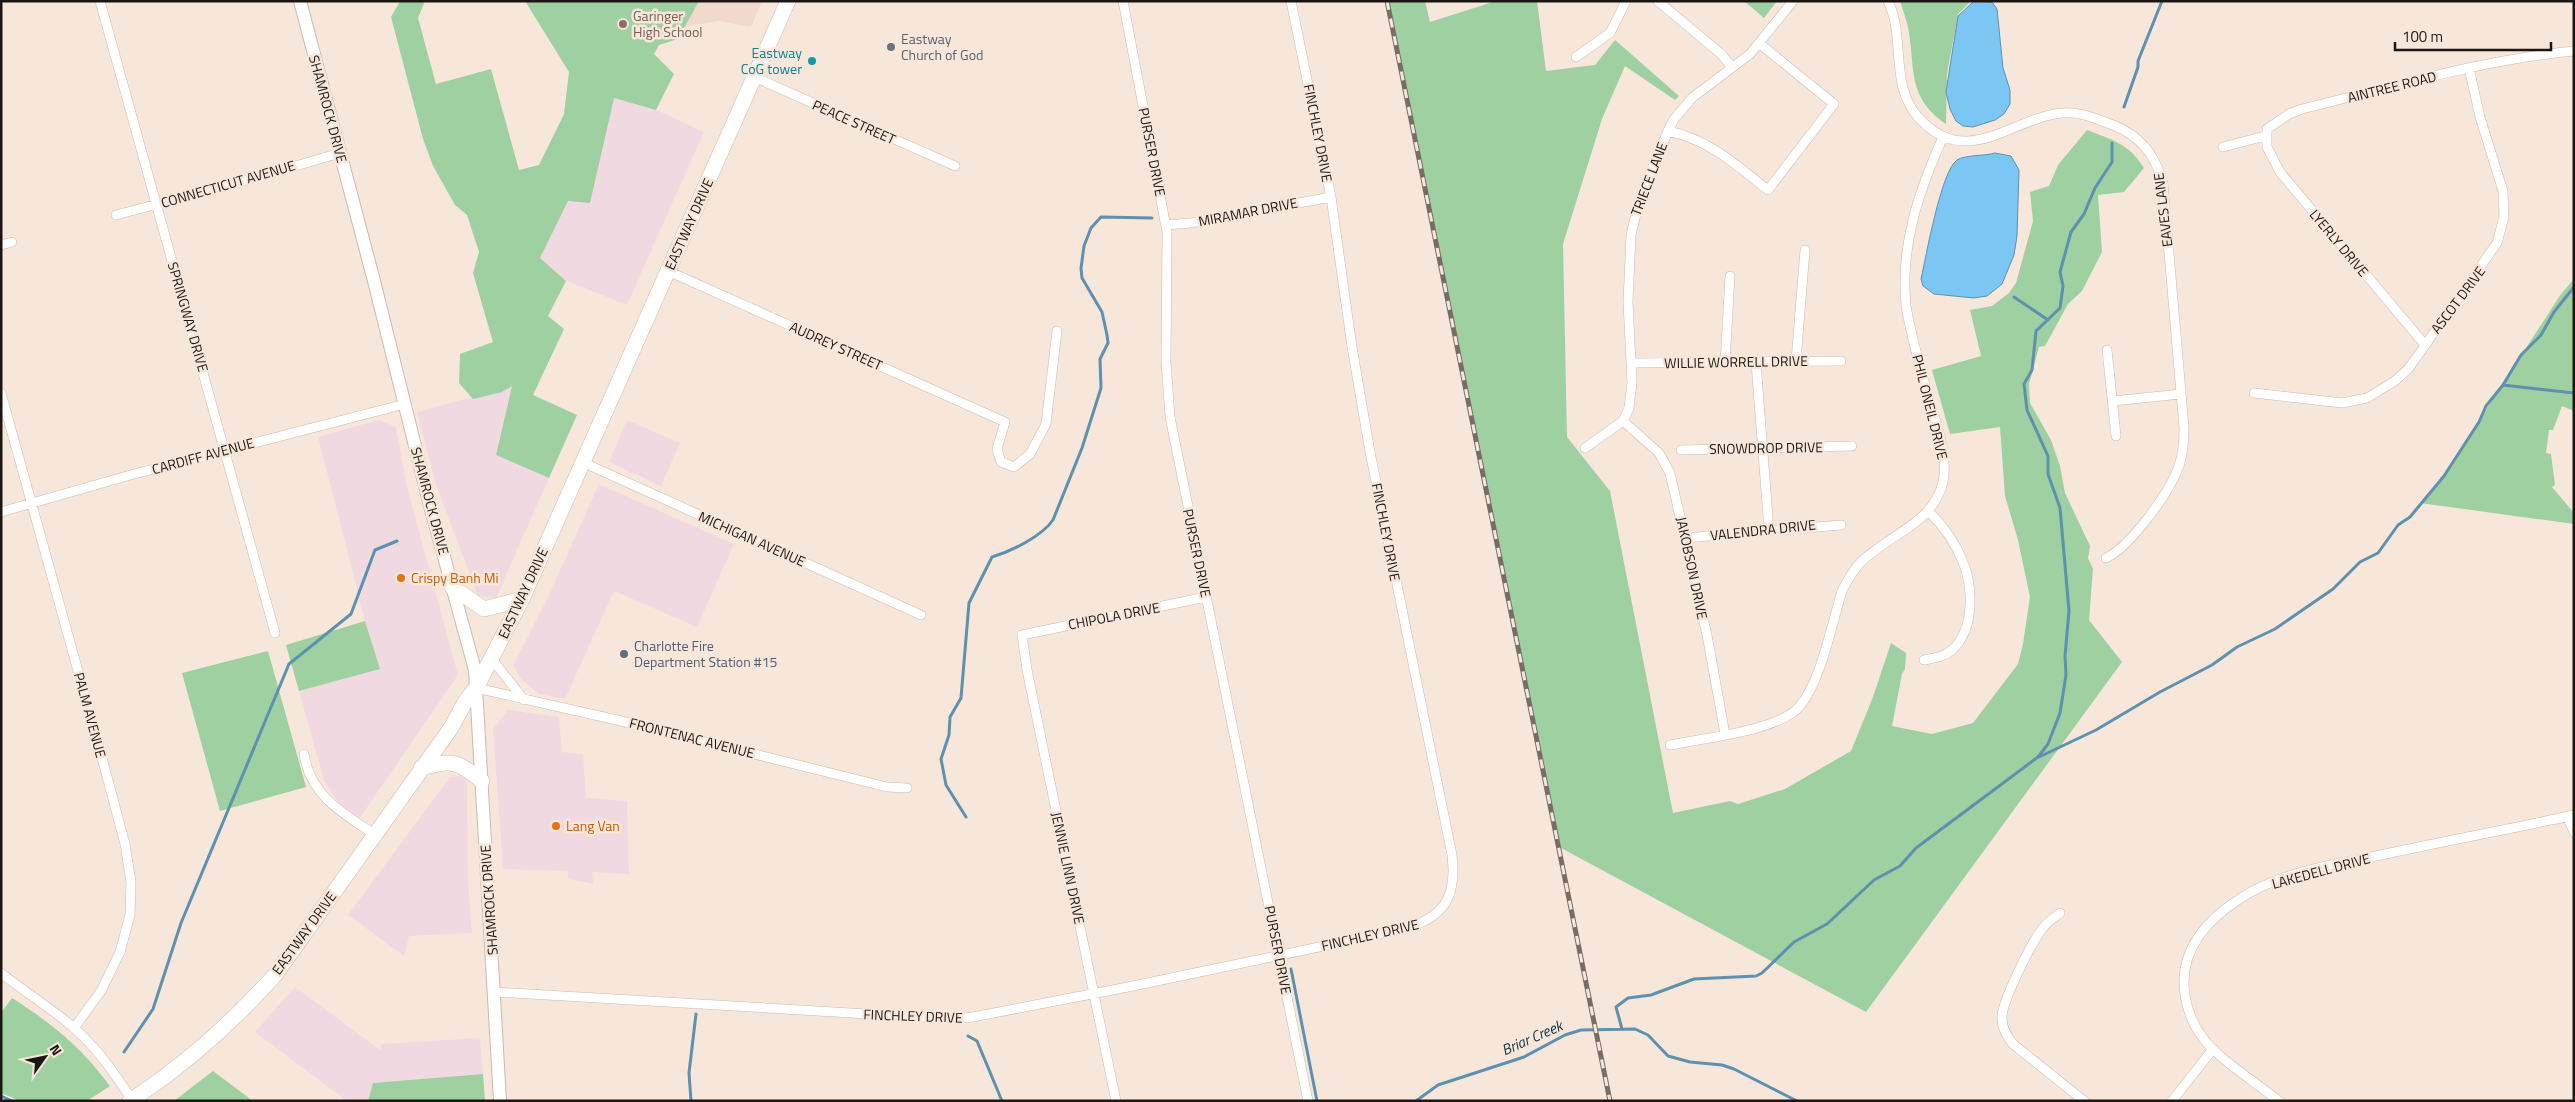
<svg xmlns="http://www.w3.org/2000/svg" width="2575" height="1102" font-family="'Titillium Web',sans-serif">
<rect width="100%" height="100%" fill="#f7e7db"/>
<path fill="#f1d9e2" d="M 586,77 L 704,132 L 627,305 L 537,269 Z
M 512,386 L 496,455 L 549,478 L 496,598 L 478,596 L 436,485 L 417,412 Z
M 378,420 L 396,427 L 407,487 L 458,675 L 359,819 L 339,804 L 324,780 L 299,691 L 380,669 L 371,644 L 318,437 Z
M 627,420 L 680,443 L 661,486 L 609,462 Z
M 599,484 L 734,544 L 697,627 L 614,591 L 565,699 L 539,694 L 521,679 L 513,666 L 548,597 Z
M 508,710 L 559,717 L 562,752 L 583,754 L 586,798 L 627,801 L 629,874 L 592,872 L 593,884 L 568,879 L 568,871 L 503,869 L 493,729 Z
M 459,776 L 465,779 L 467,785 L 468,883 L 472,933 L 409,936 L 404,956 L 348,915 L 450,777 Z
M 295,987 L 380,1050 L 382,1044 L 480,1038 L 483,1074 L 373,1083 L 368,1101 L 347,1101 L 255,1032 Z"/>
<path fill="#f1dac9" d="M 531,1 L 762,1 L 751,27 L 719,21 L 557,48 Z"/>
<path fill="#9ed0a1" d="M 400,1 L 425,1 L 418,18 L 436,84 L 491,69 L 519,170 L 539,165 L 564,114 L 569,72 L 525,1 L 699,1 L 678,39 L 659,45 L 654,54 L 674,74 L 656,110 L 614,98 L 590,203 L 568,201 L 540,258 L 566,281 L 548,316 L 564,329 L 533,395 L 577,415 L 549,478 L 496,455 L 512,386 L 502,392 L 473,399 L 459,383 L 460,354 L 493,342 L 473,273 L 479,252 L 467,215 L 455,205 L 433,166 L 423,139 L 391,17 Z
M 1388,1 L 1425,1 L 1430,22 L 1496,1 L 1537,1 L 1546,71 L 1595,65 L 1615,40 L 1679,96 L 1675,100 L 1625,66 L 1602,119 L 1563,244 L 1567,437 L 1610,491 L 1673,813 L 1730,801 L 1738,804 L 1785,789 L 1851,751 L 1873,697 L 1891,643 L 1906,653 L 1905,669 L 1902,674 L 1892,726 L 1932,734 L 1973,723 L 2018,664 L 2023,644 L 2030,597 L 2018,540 L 2005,496 L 2000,427 L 1950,434 L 1932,370 L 1981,356 L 1970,310 L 1992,306 L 2009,293 L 2016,283 L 2033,221 L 2030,192 L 2049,186 L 2058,165 L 2087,130 C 2113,140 2129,144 2144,168 L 2124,192 L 2098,195 L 2102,252 L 2082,291 L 2068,304 L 2045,346 L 2039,347 L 2029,384 L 2030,403 L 2051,440 L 2060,466 L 2065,493 L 2090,546 L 2088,558 L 2093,569 L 2089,620 L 2122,662 L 1866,1012 L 1561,848 Z
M 1744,1 L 1777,1 L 1764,18 Z
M 1900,1 L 1971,1 L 1958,14 L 1947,74 L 1946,124 C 1906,96 1916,69 1908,27 C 1906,19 1903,10 1900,1 Z
M 2574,279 L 2574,411 L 2562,406 L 2553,430 L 2549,430 L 2546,453 L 2551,454 L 2555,485 L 2552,487 L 2574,513 L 2574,524 L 2420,503 L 2453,465 L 2480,419 L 2561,294 Z
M 365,621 L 380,669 L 299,691 L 286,645 Z
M 268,651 L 306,787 L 220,811 L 182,673 Z
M 12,998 C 54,1025 80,1046 110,1086 L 87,1101 L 20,1101 L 1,1093 L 1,1013 Z
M 213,1071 L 253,1101 L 174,1101 Z
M 483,1074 L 485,1101 L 368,1101 L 373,1083 Z"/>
<path fill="#7bc6f2" stroke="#5e91af" d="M 1974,1 L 1992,2 L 1997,9 L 2003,68 L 2010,90 L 2010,104 L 2004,114 L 1995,120 L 1973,127 L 1963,126 L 1956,121 L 1950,109 L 1946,92 L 1958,16 Z
M 1995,153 L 2011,156 L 2019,170 L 2017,236 L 2014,255 L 2002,284 L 1987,296 L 1974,298 L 1934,294 L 1923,286 L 1921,279 C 1926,257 1941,171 1957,160 C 1964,155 1985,156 1995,153 Z"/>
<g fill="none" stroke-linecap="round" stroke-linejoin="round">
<path stroke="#5e91af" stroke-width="3" d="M 2124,107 L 2138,67 L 2138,61 L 2162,1
M 2014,297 L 2048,320
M 2503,385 L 2574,393
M 2039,757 L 2096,730 L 2160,692 L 2212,665 L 2237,647 L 2275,629 L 2333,589 L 2360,562 L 2378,553 L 2398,525 L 2410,517 L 2444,476 L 2479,422 L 2486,406 L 2503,385 L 2521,355 L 2541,335 L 2554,312 L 2574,287
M 966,817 L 946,785 L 941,759 L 949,735 L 950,717 L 961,698 L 969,603 L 992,557 C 1012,551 1042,536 1053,520 L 1082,448 L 1101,388 L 1100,359 L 1108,343 L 1107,335 L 1102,312 L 1082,278 L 1081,268 L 1084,246 L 1091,228 L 1101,217 L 1152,218
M 1291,969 L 1317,1101
M 1622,1029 L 1616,1007 L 1628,998 L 1651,995 L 1694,979 L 1756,976 L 1762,973 L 1794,942 L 1827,924 L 1874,880 L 1900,866 L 1916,848 L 2038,757 L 2048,744 L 2060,713 L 2066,675 L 2065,656 L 2069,611 L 2060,508 L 2048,474 L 2048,456 L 2027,410 L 2024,384 L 2032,370 L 2036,331 L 2060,308 L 2063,286 L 2060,272 L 2071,232 L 2084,214 L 2095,188 L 2112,162 L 2112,143
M 968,1036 L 977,1041 L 1002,1101
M 124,1052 L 153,1009 L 181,923 L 289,664 L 351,614 L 375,550 L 397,541
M 1,1096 L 12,1101
M 691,1101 L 689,1073 L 696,1014
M 1416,1101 L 1438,1085 L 1524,1057 L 1565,1035 L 1581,1030 L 1635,1029 L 1648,1035 L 1668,1056 L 1690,1062 L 1722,1065 L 1734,1069 L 1797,1101"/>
<g stroke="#cabbaf" stroke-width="10">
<path id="street" d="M 100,1 L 275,633
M 1123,1 L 1167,232 L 1166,362 L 1170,417 L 1308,1101
M 1658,1 L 1721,54 L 1732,67
M 1888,1 C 1906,38 1889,84 1918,117 C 1966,171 2011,118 2062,113 C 2080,111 2097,119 2113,125 C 2141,136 2155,155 2163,183 L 2184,428 C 2184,441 2183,454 2179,466 C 2170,492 2130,547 2106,558
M 1576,57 L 1610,33 L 1626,1
M 754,77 L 955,166
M 1668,131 C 1710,140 1735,164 1768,190 L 1834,104 L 1759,43
M 2223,147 L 2265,136
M 116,215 L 234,184 L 340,153
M 1166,225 L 1191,223 L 1331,197
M 1,245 L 12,242
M 668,271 L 1005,422 L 997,449 L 1001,462 L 1014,467 L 1030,454 L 1046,424 L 1057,331
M 2425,345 L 2280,172 L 2267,147 L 2267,129 L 2289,114 L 2302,109 C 2392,87 2481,60 2574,51
M 2107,350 L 2116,436
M 1796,361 L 1805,250
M 1631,363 L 1841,361
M 1725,363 L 1730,276
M 1756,363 L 1769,530
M 1,393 L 101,754 L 125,844 L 131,882 L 130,915 L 120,952 L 101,991 L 74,1028
M 2254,393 L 2342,403 L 2367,398 L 2395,381 L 2409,368 L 2497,243 L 2504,217 L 2503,191 L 2480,117 L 2469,68
M 2113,401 L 2181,394
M 1623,421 L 1659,453 L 1670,473 L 1707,635 L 1725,734
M 1585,448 L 1623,421 L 1629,408 L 1632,383 L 1628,302 L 1631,235 L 1640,197 L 1668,131 L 1674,119 L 1693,97 L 1750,54 L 1793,1
M 1681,450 L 1852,446
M 582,462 L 921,615
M 1,512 L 134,474 L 405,404
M 1685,538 L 1841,525
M 491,658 L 524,700
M 1924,660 C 1934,658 1944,657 1952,650 C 1975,629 1973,587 1963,562 C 1955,542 1943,525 1928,511
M 476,688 L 617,720 L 887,787 L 907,788
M 1670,745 C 1703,738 1779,731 1800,706 C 1821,681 1832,623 1842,591 C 1847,581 1853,570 1861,562 C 1888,535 1934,523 1943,482 C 1949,452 1934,418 1926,389 C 1919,361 1910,333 1906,305 C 1900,245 1919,191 1943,137
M 304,754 C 310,795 342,813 374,834
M 2567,816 L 2574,832
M 2060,913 C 2054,918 2047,922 2043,928 C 2032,941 2003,1000 2002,1016 C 2001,1027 2007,1036 2013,1044 L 2084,1101
M 1,973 C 25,992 51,1008 74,1028 C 98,1049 115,1074 132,1100
M 495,992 L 953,1019 L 973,1017 L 1128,987 L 1405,929 C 1445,916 1457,897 1452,855 L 1370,452 L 1352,347 L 1331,197 L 1291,1
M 1116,1101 L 1027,670 L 1022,635 L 1206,597
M 2172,1101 L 2213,1049
M 2279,1101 C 2258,1084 2217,1058 2203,1038 C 2191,1023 2184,1001 2184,982 C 2184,944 2211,917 2241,898 C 2281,872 2335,864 2381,855 C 2445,841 2510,829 2574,815"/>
</g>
<g stroke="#cabbaf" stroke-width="14">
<path id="secondary" d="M 300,1 L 374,281 L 429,502 L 475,670 L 500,1101"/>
</g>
<g stroke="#cabbaf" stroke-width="16">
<path id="primary" d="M 452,587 L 484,609 L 522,599
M 421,768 C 452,759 457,761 482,781
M 130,1101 C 185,1065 231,1024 275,975 L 451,728 L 465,702 L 476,688 L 522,599 L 788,1"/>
</g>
<use href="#street" stroke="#fff" stroke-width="9"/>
<use href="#secondary" stroke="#fff" stroke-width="12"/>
<use href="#primary" stroke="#fff" stroke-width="15"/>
<g stroke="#776d66" stroke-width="5">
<path id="rail" d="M 1387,1 L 1610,1101"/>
</g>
<use href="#rail" stroke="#f7e7db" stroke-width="3" stroke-dasharray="9" stroke-linecap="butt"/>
</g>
<circle fill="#8d6e63" stroke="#f7e7db" stroke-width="2" cx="623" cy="24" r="5"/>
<circle fill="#6b7280" stroke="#f7e7db" stroke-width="2" cx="891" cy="47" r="5"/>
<circle fill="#0f9aa8" stroke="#f7e7db" stroke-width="2" cx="812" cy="61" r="5"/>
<g fill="#e8710a" stroke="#f7e7db" stroke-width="2">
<circle cx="401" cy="578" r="5"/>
<circle cx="556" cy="826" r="5"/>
</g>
<circle fill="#5c6f8a" stroke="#f7e7db" stroke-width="2" cx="624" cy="654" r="5"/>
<g text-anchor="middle" stroke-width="5" stroke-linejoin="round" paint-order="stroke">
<g font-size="14" fill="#785e54" stroke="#f7e7db" text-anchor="start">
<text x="633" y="21">Garinger<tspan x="633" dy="16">High School</tspan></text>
</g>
<g font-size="14" fill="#5b616d" stroke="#f7e7db" text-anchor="start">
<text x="901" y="44">Eastway<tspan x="901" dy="16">Church of God</tspan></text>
</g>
<g font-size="14" fill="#0d838f" stroke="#f7e7db" text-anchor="end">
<text x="802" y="58">Eastway<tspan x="802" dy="16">CoG tower</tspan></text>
</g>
<g font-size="14" fill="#1c1612" stroke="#f7e7db">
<text transform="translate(2392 87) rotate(-14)" y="5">AINTREE ROAD</text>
<text transform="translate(328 109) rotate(75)" y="5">SHAMROCK DRIVE</text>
<text transform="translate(854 122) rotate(24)" y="5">PEACE STREET</text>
<text transform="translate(1318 133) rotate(79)" y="5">FINCHLEY DRIVE</text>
<text transform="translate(1152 152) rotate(79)" y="5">PURSER DRIVE</text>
<text transform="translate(1649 179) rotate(-69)" y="5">TRIECE LANE</text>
<text transform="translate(228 184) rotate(-16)" y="5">CONNECTICUT AVENUE</text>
<text transform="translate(2163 210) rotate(-97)" y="5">EAVES LANE</text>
<text transform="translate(1248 212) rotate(-11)" y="5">MIRAMAR DRIVE</text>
<text transform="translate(689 224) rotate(-66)" y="5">EASTWAY DRIVE</text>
<text transform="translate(2339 243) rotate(50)" y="5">LYERLY DRIVE</text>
<text transform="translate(2458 300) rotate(-53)" y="5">ASCOT DRIVE</text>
<text transform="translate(188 317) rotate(74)" y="5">SPRINGWAY DRIVE</text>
<text transform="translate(836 346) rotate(24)" y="5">AUDREY STREET</text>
<text transform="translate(1736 362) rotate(-1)" y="5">WILLIE WORRELL DRIVE</text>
<text transform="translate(1930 407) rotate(76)" y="5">PHIL ONEIL DRIVE</text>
<text transform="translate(1766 448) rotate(-1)" y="5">SNOWDROP DRIVE</text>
<text transform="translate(203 456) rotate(-15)" y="5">CARDIFF AVENUE</text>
<text transform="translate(430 501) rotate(75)" y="5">SHAMROCK DRIVE</text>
<text transform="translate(1763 530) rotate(-6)" y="5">VALENDRA DRIVE</text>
<text transform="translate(1386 532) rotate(79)" y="5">FINCHLEY DRIVE</text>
<text transform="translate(752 539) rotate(24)" y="5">MICHIGAN AVENUE</text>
<text transform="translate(1197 553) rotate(78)" y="5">PURSER DRIVE</text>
<text transform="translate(1692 568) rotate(78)" y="5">JAKOBSON DRIVE</text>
<text transform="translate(523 593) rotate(-65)" y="5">EASTWAY DRIVE</text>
<text transform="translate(1114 616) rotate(-11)" y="5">CHIPOLA DRIVE</text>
<text transform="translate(90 715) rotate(75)" y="5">PALM AVENUE</text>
<text transform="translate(692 738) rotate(14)" y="5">FRONTENAC AVENUE</text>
<text transform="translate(1068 868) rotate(78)" y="5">JENNIE LINN DRIVE</text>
<text transform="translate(2321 871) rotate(-15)" y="5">LAKEDELL DRIVE</text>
<text transform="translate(489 900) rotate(-94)" y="5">SHAMROCK DRIVE</text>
<text transform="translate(304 933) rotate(-54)" y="5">EASTWAY DRIVE</text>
<text transform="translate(1370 935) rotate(-13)" y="5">FINCHLEY DRIVE</text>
<text transform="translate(1278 950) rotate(79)" y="5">PURSER DRIVE</text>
<text transform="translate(913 1016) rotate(2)" y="5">FINCHLEY DRIVE</text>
</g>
<g font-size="14" fill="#c56008" stroke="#f7e7db" text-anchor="start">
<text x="411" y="583">Crispy Banh Mi</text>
<text x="566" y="831">Lang Van</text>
</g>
<g font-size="14" fill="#4e5e75" stroke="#f7e7db" text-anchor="start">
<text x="634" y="651">Charlotte Fire<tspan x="634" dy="16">Department Station #15</tspan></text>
</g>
<g font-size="15" font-style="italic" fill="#0f3144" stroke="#f7e7db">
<text transform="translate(1532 1038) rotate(-24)" y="5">Briar Creek</text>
</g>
</g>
<rect width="2575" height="1102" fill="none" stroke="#1c1612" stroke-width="5"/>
<g transform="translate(45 1057) rotate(57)" stroke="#f7e7db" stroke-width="4" paint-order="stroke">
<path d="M0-4L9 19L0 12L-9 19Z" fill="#1c1612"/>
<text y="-8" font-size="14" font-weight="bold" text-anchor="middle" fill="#1c1612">N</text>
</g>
<path d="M2395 42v8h156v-8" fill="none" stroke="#1c1612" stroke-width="2.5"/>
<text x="2402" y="42" font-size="15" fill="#1c1612" stroke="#f7e7db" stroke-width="4" paint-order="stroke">100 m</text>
</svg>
